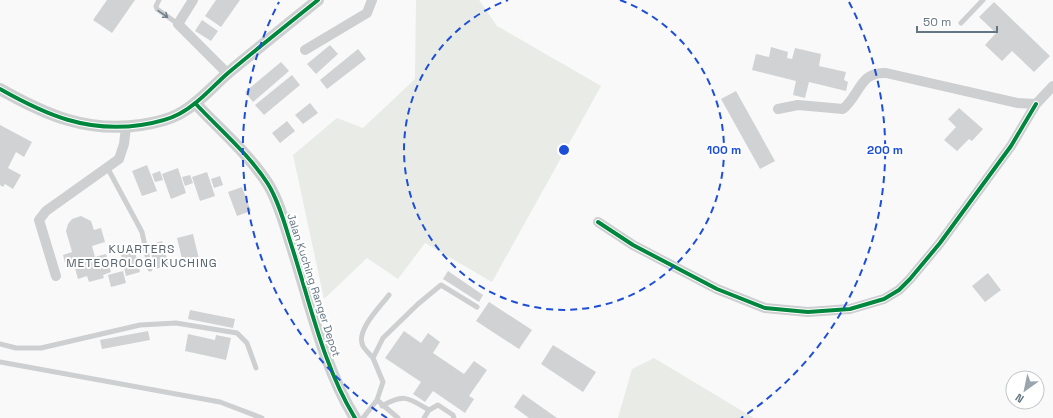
<svg xmlns="http://www.w3.org/2000/svg" width="1053" height="418" font-family="'Space Grotesk',sans-serif">
<rect width="100%" height="100%" fill="#f9f9f9"/>
<path fill="#e8ebe6" d="M 416,0 L 479,0 L 497,26 L 601,86 L 492,282 L 425,243 L 398,279 L 367,258 L 324,299 L 293,155 L 337,118 L 363,128 L 415,79 Z
M 654,358 L 754,418 L 618,418 L 632,369 Z"/>
<path fill="#d0d2d3" d="M 107,0 L 135,0 L 112,33 L 93,20 Z
M 216,0 L 240,0 L 221,27 L 205,16 Z
M 994,2 L 1050,56 L 1034,72 L 1012,51 L 1002,61 L 985,45 L 996,33 L 979,17 Z
M 202,20 L 218,31 L 211,41 L 195,31 Z
M 330,45 L 338,54 L 316,74 L 307,64 Z
M 771,47 L 788,52 L 787,58 L 792,59 L 795,48 L 821,54 L 819,66 L 846,72 L 844,80 L 848,82 L 846,91 L 809,82 L 805,98 L 793,95 L 796,81 L 752,70 L 756,54 L 769,57 Z
M 358,49 L 366,59 L 327,89 L 320,80 Z
M 281,62 L 289,71 L 253,102 L 245,92 Z
M 292,75 L 300,85 L 264,115 L 255,105 Z
M 736,91 L 775,161 L 760,169 L 721,99 Z
M 310,103 L 318,113 L 303,124 L 295,115 Z
M 959,108 L 983,129 L 972,141 L 969,139 L 957,151 L 944,140 L 956,127 L 948,119 Z
M 287,121 L 295,131 L 280,143 L 272,133 Z
M 0,125 L 32,142 L 24,157 L 16,152 L 8,168 L 21,175 L 13,189 L 5,184 L 3,187 L 0,185 Z
M 147,165 L 157,191 L 142,196 L 132,171 Z
M 178,168 L 186,193 L 171,199 L 162,174 Z
M 160,171 L 163,180 L 155,182 L 152,174 Z
M 207,172 L 215,196 L 200,201 L 192,177 Z
M 190,175 L 193,183 L 185,186 L 182,177 Z
M 220,176 L 223,185 L 214,188 L 211,179 Z
M 242,187 L 251,211 L 237,216 L 228,192 Z
M 81,216 L 91,221 L 94,230 L 101,228 L 105,242 L 92,246 L 95,257 L 106,254 L 111,272 L 103,275 L 104,278 L 89,282 L 87,276 L 78,279 L 73,261 L 65,263 L 63,255 L 72,252 L 66,231 L 68,224 L 72,219 Z
M 193,234 L 199,259 L 183,263 L 177,238 Z
M 162,241 L 169,265 L 155,269 L 149,245 Z
M 134,248 L 140,272 L 126,276 L 120,251 Z
M 123,271 L 126,283 L 111,287 L 108,275 Z
M 448,271 L 483,295 L 479,302 L 443,279 Z
M 988,273 L 1001,290 L 985,302 L 972,286 Z
M 489,302 L 532,330 L 519,349 L 476,321 Z
M 190,310 L 235,319 L 233,328 L 188,319 Z
M 148,331 L 150,340 L 102,349 L 100,340 Z
M 404,331 L 421,343 L 428,333 L 440,342 L 433,353 L 464,374 L 474,361 L 487,370 L 469,396 L 474,399 L 465,413 L 433,391 L 425,402 L 413,394 L 421,382 L 385,358 Z
M 188,334 L 215,340 L 216,335 L 231,338 L 226,360 L 185,351 Z
M 553,345 L 596,372 L 583,392 L 541,364 Z
M 523,394 L 557,418 L 529,418 L 514,407 Z"/>
<g fill="none" stroke-linecap="round" stroke-linejoin="round">
<path stroke="#cecfd0" stroke-width="5" d="M 159,0 L 156,6 L 157,9 L 178,24
M 961,23 L 983,0
M 107,167 L 142,232 L 150,269
M 0,344 L 16,348 L 41,348 L 140,325 L 176,323 L 237,333 L 247,343 L 256,368
M 373,358 C 370,354 365,350 363,346 C 355,331 380,307 389,295
M 0,362 L 220,402 L 262,418
M 377,400 L 398,418
M 382,406 C 405,393 408,398 429,410 L 438,405 L 453,415 L 454,418
M 363,418 L 377,400 L 383,382 L 373,358 L 383,338 L 418,304 L 441,285 L 477,307
M 424,418 L 429,410"/>
<path stroke="#cecfd0" stroke-width="10" d="M 193,0 L 178,24 L 228,74
M 305,50 L 367,13 L 372,0
M 778,109 L 798,105 L 843,109 C 860,95 860,71 886,73 L 1017,103 L 1036,104 L 1053,86
M 598,222 L 633,245 L 717,289 L 765,308 L 808,312 L 850,309 L 884,299 L 899,290 L 910,279 L 940,243 L 1011,146 L 1036,104
M 56,276 L 39,220 L 46,211 L 119,159 L 124,144 L 126,127"/>
<path stroke="#cecfd0" stroke-width="12" d="M 0,89 C 46,115 87,133 141,125 C 154,123 168,120 179,114 C 198,104 212,87 228,73 C 258,48 288,24 318,0
M 195,103 C 219,129 249,154 268,184 C 279,202 285,225 291,244 C 310,302 323,366 355,418"/>
<g stroke="#fff" stroke-width="6">
<path id="cycleway" d="M 0,89 C 46,115 87,133 141,125 C 154,123 168,120 179,114 C 198,104 212,87 228,73 C 258,48 288,24 318,0
M 195,103 C 219,129 249,154 268,184 C 279,202 285,225 291,244 C 310,302 323,366 355,418
M 598,222 L 633,245 L 717,289 L 765,308 L 808,312 L 850,309 L 884,299 L 899,290 L 910,279 L 940,243 L 1011,146 L 1036,104"/>
</g>
<use href="#cycleway" stroke="#00873e" stroke-width="4"/>
</g>
<defs><path id="oneway-shaft" d="M-6 0H5M1.5-3L5.5 0L1.5 3" fill="none" stroke-width="1.6" stroke-linecap="round" stroke-linejoin="round"/></defs>
<use stroke="#707f8b" href="#oneway-shaft" transform="translate(163 14) rotate(35)"/>
<g fill="none" stroke="#1d4ed8" stroke-width="2" stroke-dasharray="7 5">
<path d="M620 0A160 160 0 1 1 508 0"/>
<path d="M387 418A321 321 0 0 1 279 2M849 2A321 321 0 0 1 741 418"/>
</g>
<g text-anchor="middle" stroke-width="4" stroke-linejoin="round" paint-order="stroke">
<g font-size="11" fill="#657683" stroke="#fff">
<text transform="translate(314 285) rotate(72)" y="4">Jalan Kuching Ranger Depot</text>
</g>
<g font-size="12" letter-spacing="1" fill="#57646e" stroke="#fff">
<text x="142" y="253">KUARTERS<tspan x="142" dy="14">METEOROLOGI KUCHING</tspan></text>
</g>
</g>
<circle cx="564" cy="150" r="6" fill="#1d4ed8" stroke="#fff" stroke-width="2"/>
<g font-size="12" text-anchor="middle" font-weight="bold" fill="#1d4ed8" stroke="#fff" stroke-width="4" stroke-linejoin="round" paint-order="stroke">
<text x="724" y="154">100 m</text>
<text x="885" y="154">200 m</text>
</g>
<g transform="translate(1025 390) rotate(213)"><circle r="19" fill="#ffffff" stroke="#c1c8cd"/>
<path d="M0-3L7 15L0 10L-7 15Z" fill="#99a4ac"/>
<text y="-6" font-size="11" font-weight="bold" text-anchor="middle" fill="#657683">N</text>
</g>
<path d="M917 26v6h80v-6" fill="none" stroke="#657683" stroke-width="2"/>
<text x="923" y="26" font-size="12" fill="#657683" stroke="#ffffff" stroke-width="3" paint-order="stroke">50 m</text>
</svg>
